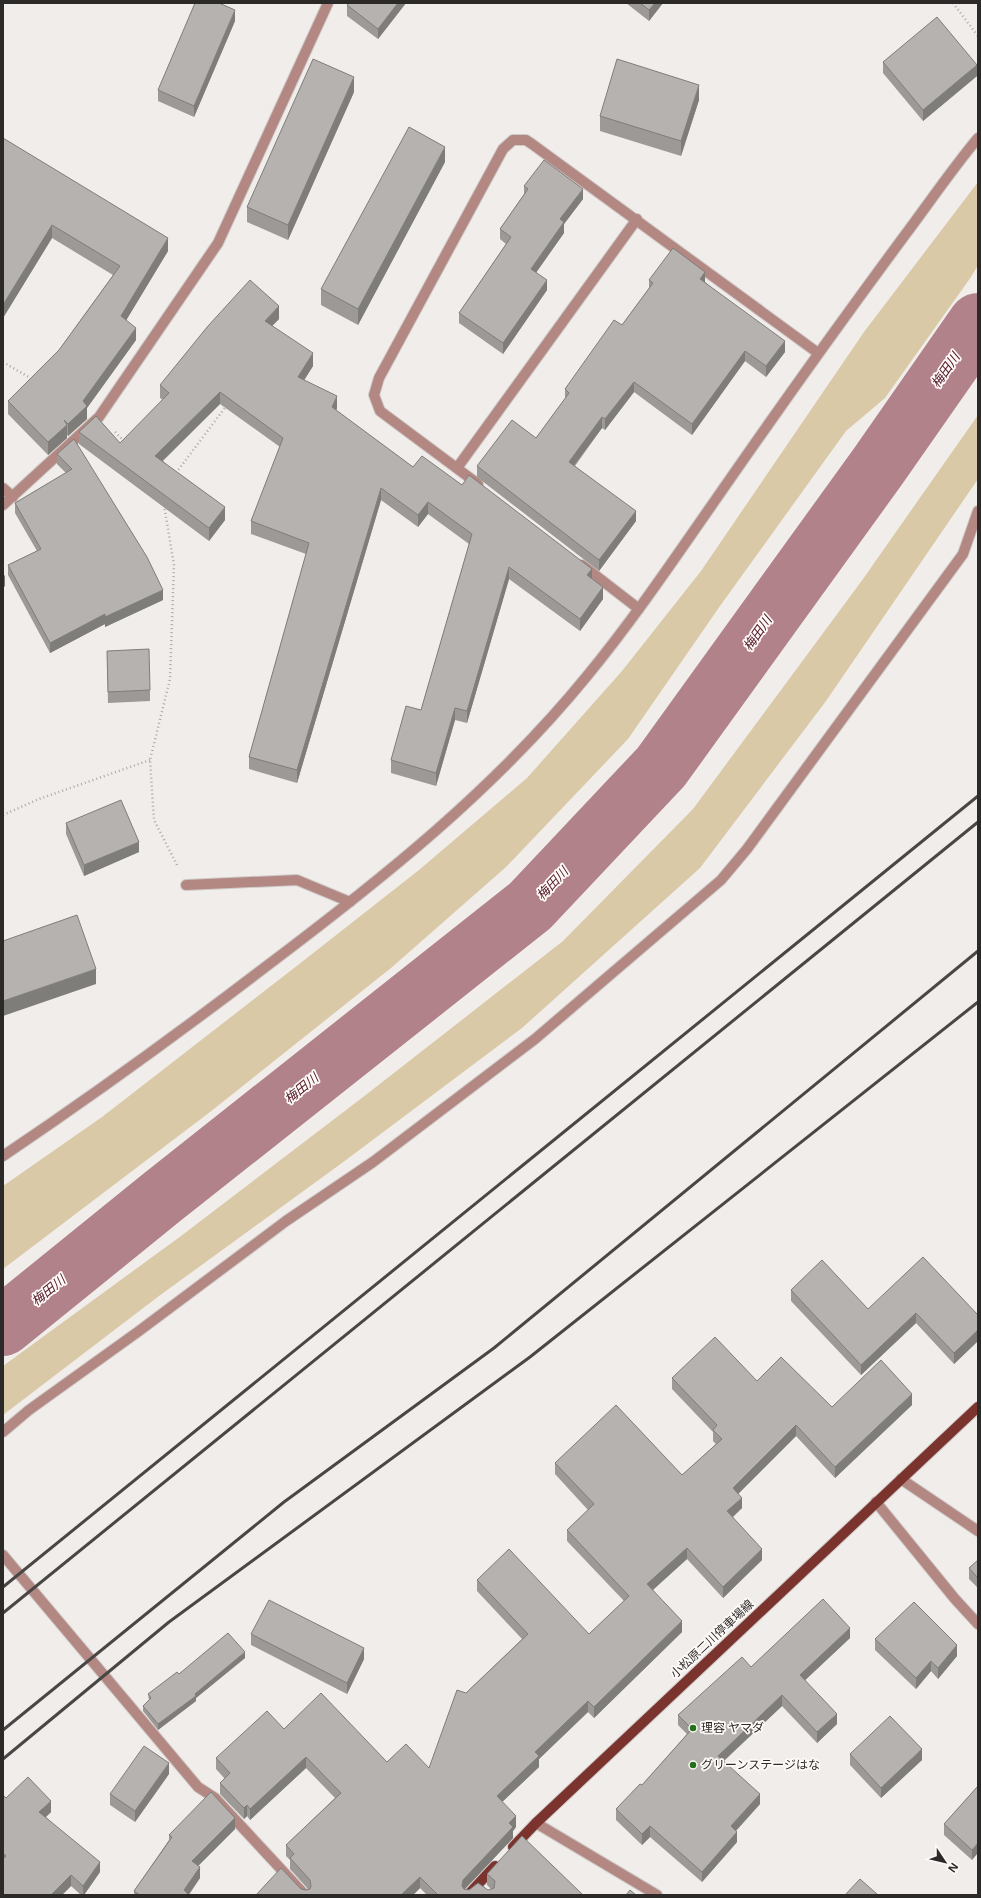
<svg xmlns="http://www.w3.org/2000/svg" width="981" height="1898" font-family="'Open Sans','Noto Sans JP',sans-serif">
<rect width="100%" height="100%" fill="#f1edeb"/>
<path fill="#dac9a7" d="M 978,182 L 978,265 L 971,277 L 885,398 L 846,431 L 720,606 L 628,739 L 506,867 L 391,968 L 210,1112 L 3,1269 L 3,1186 L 102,1117 L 298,965 L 419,870 L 527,778 L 622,671 L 701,571 L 864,332 Z
M 978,415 L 978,479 L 826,701 L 700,868 L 522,1028 L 346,1160 L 159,1296 L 3,1415 L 3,1366 L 181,1236 L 367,1094 L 563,941 L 693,809 L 863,579 Z"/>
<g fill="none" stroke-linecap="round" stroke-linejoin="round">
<path stroke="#b1828a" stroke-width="60" d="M 3,1326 L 161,1198 L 530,906 L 661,767 L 879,465 L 978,323"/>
<g stroke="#cecac8" stroke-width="12">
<path id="minor" d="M 457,468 L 637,219
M 478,484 L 380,411 L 374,395 L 379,378 L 503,149 L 513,140 L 526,140 L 532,144 L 818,353
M 3,488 L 13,497
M 3,505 L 99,417 L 218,243 L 328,3
M 582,565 L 639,609
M 186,885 L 297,880 L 350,902
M 3,1156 C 92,1096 179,1033 264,968 C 381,880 494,790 587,676 C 638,614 683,546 730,479 C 787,397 845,316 905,235 C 929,203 952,169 978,138
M 3,1432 L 29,1410 L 139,1331 L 286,1221 L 373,1162 L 535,1039 L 721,880 L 747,849 L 963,554 L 978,511
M 901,1479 L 978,1531
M 876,1502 L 955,1599 L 978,1624
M 3,1555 L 198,1787 L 215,1798 L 305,1895
M 536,1823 L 657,1895"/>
</g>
<g stroke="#cecac8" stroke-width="12">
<path id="major" d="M 513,1847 L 536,1823 L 978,1407
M 468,1895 L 495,1866"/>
</g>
<path stroke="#aba8a6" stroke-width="2.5" stroke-dasharray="1 3" stroke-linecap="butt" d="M 953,3 L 978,36
M 3,362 L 32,379
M 115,432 L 126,443
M 176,473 L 227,405
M 164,505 L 174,565 L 170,679 L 150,760 L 154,820 L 177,865
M 3,815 L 39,799 L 150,760"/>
<use href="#minor" stroke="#b38883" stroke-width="10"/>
<use href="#major" stroke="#7a332d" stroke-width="10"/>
<path stroke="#494746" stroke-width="3" d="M 3,1587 L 978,796
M 3,1613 L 978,822
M 3,1730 L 284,1502 L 494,1348 L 978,951
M 3,1759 L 169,1622 L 530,1357 L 978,1002"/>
</g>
<path fill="#9c9996" d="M 349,3 L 406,3 L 378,39 L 347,16 L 347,5 Z
M 626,3 L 663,3 L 649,21 Z
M 235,21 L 194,117 L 158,101 L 158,90 Z
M 883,62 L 977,76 L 923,121 L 883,73 Z
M 354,92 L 288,240 L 247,222 L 247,207 Z
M 699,100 L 681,156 L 600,131 L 600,116 Z
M 3,138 L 168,251 L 126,320 L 136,340 L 87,408 L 87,419 L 68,436 L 67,435 L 67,438 L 48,455 L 8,414 L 8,401 L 59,350 L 113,275 L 52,238 L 3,318 Z
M 445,162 L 358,325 L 321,305 L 321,289 Z
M 524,186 L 583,199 L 564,224 L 564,233 L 536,272 L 547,290 L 503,354 L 459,323 L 459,313 L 506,244 L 500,239 L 500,229 L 524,194 Z
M 649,280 L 705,282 L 785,352 L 766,377 L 745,361 L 692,435 L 634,392 L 605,430 L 602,428 L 575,466 L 636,521 L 599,571 L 477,477 L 477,466 L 536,438 L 565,399 L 565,389 L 622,325 L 649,288 Z
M 279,319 L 272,326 L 313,366 L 304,380 L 337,408 L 336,411 L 413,467 L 462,485 L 592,578 L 603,599 L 580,631 L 509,579 L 467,723 L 455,720 L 436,786 L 391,773 L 391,760 L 421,710 L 469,544 L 428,514 L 418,527 L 381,500 L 297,783 L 249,769 L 249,757 L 306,554 L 251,534 L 251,521 L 280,447 L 220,404 L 163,461 L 225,520 L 209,541 L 79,444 L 79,432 L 120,443 L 163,400 L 160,398 L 160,385 Z
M 74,439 L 163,600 L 105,627 L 105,624 L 50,653 L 8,575 L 8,565 L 37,551 L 15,513 L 15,503 L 66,473 L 57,464 L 57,454 Z
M 107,651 L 150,690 L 150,701 L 108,703 Z
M 66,823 L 139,852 L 84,876 L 66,834 Z
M 791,1290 L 868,1309 L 978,1315 L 978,1341 L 954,1364 L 916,1323 L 861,1375 L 791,1301 Z
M 672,1378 L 757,1381 L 832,1407 L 912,1405 L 835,1478 L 796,1436 L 738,1494 L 742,1508 L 733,1517 L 762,1560 L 723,1598 L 687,1559 L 653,1590 L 682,1632 L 594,1718 L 588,1712 L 539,1759 L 539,1767 L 502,1802 L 516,1827 L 513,1831 L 513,1838 L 465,1889 L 469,1890 L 488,1890 L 491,1889 L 487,1885 L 487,1874 L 583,1895 L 427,1895 L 420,1888 L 413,1895 L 256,1895 L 301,1889 L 306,1890 L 308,1889 L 290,1869 L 290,1860 L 286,1856 L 286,1845 L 335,1798 L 306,1768 L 250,1820 L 247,1816 L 244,1819 L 220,1794 L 220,1783 L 225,1779 L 216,1769 L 216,1758 L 284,1729 L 387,1762 L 429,1768 L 466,1693 L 522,1639 L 477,1591 L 477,1580 L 589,1634 L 624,1601 L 567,1541 L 567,1530 L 588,1510 L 555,1474 L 555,1463 L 682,1475 L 716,1444 L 713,1441 L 713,1432 L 672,1389 Z
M 978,1560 L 978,1588 L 969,1579 L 969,1568 Z
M 251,1634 L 364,1659 L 347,1694 L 251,1645 Z
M 850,1638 L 805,1680 L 837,1724 L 817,1743 L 782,1706 L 724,1761 L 760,1804 L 736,1831 L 737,1842 L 702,1882 L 650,1837 L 642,1845 L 616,1820 L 616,1809 L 642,1785 L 687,1734 L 678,1725 L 678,1715 L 751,1667 Z
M 875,1639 L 957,1656 L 938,1679 L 931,1671 L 916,1689 L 875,1650 Z
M 245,1658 L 196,1698 L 196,1701 L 158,1730 L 143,1711 L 143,1706 L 149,1700 L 148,1694 L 179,1674 Z
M 850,1754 L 922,1760 L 881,1798 L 850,1765 Z
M 169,1774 L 135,1822 L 110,1805 L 110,1794 Z
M 978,1786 L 972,1860 L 944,1835 L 944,1824 Z
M 3,1795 L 6,1798 L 51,1812 L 46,1817 L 100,1872 L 84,1895 L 81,1895 L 71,1886 L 62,1895 L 3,1895 Z
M 235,1829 L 198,1866 L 200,1878 L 189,1895 L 134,1895 L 134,1891 L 169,1840 L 169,1835 Z"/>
<path fill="#7f7d7a" d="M 398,3 L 406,3 L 378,39 L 378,29 Z
M 655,3 L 663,3 L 649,21 L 649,10 Z
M 235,10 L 235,21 L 194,117 L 194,106 Z
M 977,65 L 977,76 L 923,121 L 923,110 Z
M 354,77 L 354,92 L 288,240 L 288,225 Z
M 699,85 L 699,100 L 681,156 L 681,141 Z
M 445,147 L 445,162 L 358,325 L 358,309 Z
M 583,189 L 583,199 L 564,224 L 564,233 L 531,280 L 531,269 L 560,219 Z
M 52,225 L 52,238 L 3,318 L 3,305 Z
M 168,238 L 168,251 L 121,329 L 121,316 Z
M 705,272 L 705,283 L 700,279 Z
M 547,280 L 547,290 L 503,354 L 503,343 Z
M 279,306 L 279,319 L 265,333 L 265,321 Z
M 136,328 L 136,340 L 87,408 L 87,419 L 68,436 L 68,424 L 83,401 Z
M 785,341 L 785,352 L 766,377 L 766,366 Z
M 745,351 L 745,361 L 692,435 L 692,424 Z
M 313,353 L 313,366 L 298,390 L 298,377 Z
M 634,382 L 634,392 L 605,430 L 605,419 Z
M 220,392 L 220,404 L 155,468 L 155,456 Z
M 337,396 L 337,408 L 332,420 L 332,407 Z
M 602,417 L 602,428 L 569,472 L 569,462 Z
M 67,425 L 67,438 L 48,455 L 48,442 Z
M 381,488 L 381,500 L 297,783 L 297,770 Z
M 428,502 L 428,514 L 418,527 L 418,515 Z
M 225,507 L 225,520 L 209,541 L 209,528 Z
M 636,511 L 636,521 L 599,571 L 599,560 Z
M 509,567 L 509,579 L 467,723 L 467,711 Z
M 592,569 L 592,581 L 587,575 Z
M 5,575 L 5,586 L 3,588 L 3,577 Z
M 603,587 L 603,599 L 580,631 L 580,619 Z
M 163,590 L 163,600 L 105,627 L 105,617 Z
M 105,614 L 105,624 L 50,653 L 50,643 Z
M 455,708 L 455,720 L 436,786 L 436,773 Z
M 139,842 L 139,852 L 84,876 L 84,865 Z
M 96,969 L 96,984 L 3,1016 L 3,1001 Z
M 916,1313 L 916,1323 L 861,1375 L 861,1365 Z
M 978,1330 L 978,1341 L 954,1364 L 954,1353 Z
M 912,1394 L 912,1405 L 835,1478 L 835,1467 Z
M 796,1425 L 796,1436 L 733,1499 L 733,1488 Z
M 742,1498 L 742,1508 L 727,1522 L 727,1511 Z
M 687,1548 L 687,1559 L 647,1595 L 647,1584 Z
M 762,1549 L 762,1560 L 723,1598 L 723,1587 Z
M 682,1621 L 682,1632 L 594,1718 L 594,1707 Z
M 850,1628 L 850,1638 L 800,1685 L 800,1675 Z
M 957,1645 L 957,1656 L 938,1679 L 938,1668 Z
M 364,1648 L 364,1659 L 347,1694 L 347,1683 Z
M 245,1652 L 245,1658 L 196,1698 L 196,1701 L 158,1730 L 158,1724 Z
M 931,1661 L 931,1671 L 916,1689 L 916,1678 Z
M 782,1695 L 782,1706 L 718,1766 L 718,1756 Z
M 588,1701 L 588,1712 L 539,1759 L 539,1767 L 497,1807 L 497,1796 L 535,1752 Z
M 837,1714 L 837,1724 L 817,1743 L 817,1732 Z
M 922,1749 L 922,1760 L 881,1798 L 881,1788 Z
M 306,1757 L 306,1768 L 250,1820 L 250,1809 Z
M 169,1763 L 169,1774 L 135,1822 L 135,1811 Z
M 760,1794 L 760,1804 L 731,1836 L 731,1826 Z
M 51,1801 L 51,1812 L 39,1823 L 39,1812 Z
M 247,1805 L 247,1816 L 244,1819 L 244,1808 Z
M 516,1816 L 516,1827 L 513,1831 L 513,1838 L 463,1891 L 462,1886 L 463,1880 L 509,1823 Z
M 235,1818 L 235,1829 L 192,1872 L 192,1861 Z
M 650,1826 L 650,1837 L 642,1845 L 642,1834 Z
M 737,1832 L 737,1842 L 702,1882 L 702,1872 Z
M 978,1843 L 978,1853 L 972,1860 L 972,1850 Z
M 100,1862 L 100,1872 L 84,1895 L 83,1895 L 83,1886 Z
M 200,1867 L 200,1878 L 188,1895 L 184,1890 Z
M 71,1875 L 71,1886 L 62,1895 L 51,1895 Z
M 420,1877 L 420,1888 L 413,1895 L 401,1895 Z"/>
<path fill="#b5b2af" stroke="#7f7d7a" d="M 195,3 L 219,3 L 235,10 L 194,106 L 158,90 Z
M 349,3 L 398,3 L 378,29 L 347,5 Z
M 640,3 L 655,3 L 649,10 Z
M 937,17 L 977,65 L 923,110 L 883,62 Z
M 313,59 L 354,77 L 288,225 L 247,207 Z
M 617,59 L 699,85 L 681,141 L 600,116 Z
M 409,127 L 445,147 L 358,309 L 321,289 Z
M 3,138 L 168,238 L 121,316 L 136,328 L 83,401 L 87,406 L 68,424 L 64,420 L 67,425 L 48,442 L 8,401 L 59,350 L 120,266 L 52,225 L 3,305 Z
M 544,160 L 583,189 L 560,219 L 564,222 L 531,269 L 547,280 L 503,343 L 459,313 L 511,237 L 500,229 L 528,189 L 524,186 Z
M 673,248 L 705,272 L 700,279 L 785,341 L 766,366 L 745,351 L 692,424 L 634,382 L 605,419 L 602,417 L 569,462 L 636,511 L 599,560 L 477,466 L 512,420 L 536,438 L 569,393 L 565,389 L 614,320 L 622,325 L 653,283 L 649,280 Z
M 250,280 L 279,306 L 265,321 L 313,353 L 298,377 L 337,396 L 332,407 L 413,467 L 422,456 L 462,485 L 469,475 L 592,569 L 587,575 L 603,587 L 580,619 L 509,567 L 467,711 L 455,708 L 436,773 L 391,760 L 406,706 L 421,710 L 472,534 L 428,502 L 418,515 L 381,488 L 297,770 L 249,757 L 309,543 L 251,521 L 283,438 L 220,392 L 155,456 L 225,507 L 209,528 L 79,432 L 96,416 L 120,443 L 169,393 L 160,385 L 208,326 Z
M 74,439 L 147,557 L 163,590 L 105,617 L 105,614 L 50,643 L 8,565 L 41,549 L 15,503 L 72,469 L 57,454 Z
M 149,649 L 150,690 L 108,692 L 107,651 Z
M 121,800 L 139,842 L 84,865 L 66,823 Z
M 77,915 L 96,969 L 3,1001 L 3,941 Z
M 923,1257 L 978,1315 L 978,1330 L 954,1353 L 916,1313 L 861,1365 L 791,1290 L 822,1260 L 868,1309 Z
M 715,1337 L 757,1381 L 781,1357 L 832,1407 L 881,1360 L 912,1394 L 835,1467 L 796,1425 L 733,1488 L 742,1498 L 727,1511 L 762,1549 L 723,1587 L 687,1548 L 647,1584 L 682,1621 L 594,1707 L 588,1701 L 535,1752 L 539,1756 L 497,1796 L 516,1816 L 509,1823 L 513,1827 L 463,1880 L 462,1886 L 464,1889 L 469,1890 L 478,1883 L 488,1890 L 494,1888 L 495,1881 L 487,1874 L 522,1836 L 583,1895 L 438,1895 L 420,1877 L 401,1895 L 256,1895 L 281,1868 L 301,1889 L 306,1890 L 310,1889 L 311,1886 L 310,1880 L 290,1858 L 294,1854 L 286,1845 L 341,1793 L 306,1757 L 250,1809 L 247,1805 L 244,1808 L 220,1783 L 230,1773 L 216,1758 L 267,1711 L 284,1729 L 321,1693 L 387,1762 L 406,1744 L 429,1768 L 457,1690 L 466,1693 L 528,1634 L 477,1580 L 509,1549 L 589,1634 L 629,1596 L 567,1530 L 594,1504 L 555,1463 L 616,1405 L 682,1475 L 722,1439 L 713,1430 L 717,1425 L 672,1378 Z
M 978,1560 L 978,1578 L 969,1568 Z
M 823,1599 L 850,1628 L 800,1675 L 837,1714 L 817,1732 L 782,1695 L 718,1756 L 760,1794 L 731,1826 L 737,1832 L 702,1872 L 650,1826 L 642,1834 L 616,1809 L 640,1784 L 642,1785 L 692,1729 L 678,1715 L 742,1657 L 751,1667 Z
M 269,1600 L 364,1648 L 347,1683 L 251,1634 Z
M 914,1602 L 957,1645 L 938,1668 L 931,1661 L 916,1678 L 875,1639 Z
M 228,1633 L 245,1652 L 195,1694 L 196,1696 L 158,1724 L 143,1706 L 151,1698 L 148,1694 L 177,1672 L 179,1674 Z
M 890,1716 L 922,1749 L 881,1788 L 850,1754 Z
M 144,1746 L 169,1763 L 135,1811 L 110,1794 Z
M 28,1777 L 51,1801 L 39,1812 L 100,1862 L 83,1886 L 71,1875 L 51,1895 L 3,1895 L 3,1859 L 6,1856 L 3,1853 L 3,1795 L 6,1798 Z
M 978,1786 L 978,1843 L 972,1850 L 944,1824 Z
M 211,1792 L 235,1818 L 192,1861 L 200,1867 L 184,1890 L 189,1895 L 140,1895 L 134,1891 L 172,1837 L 169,1835 Z
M 860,1879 L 878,1895 L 845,1895 Z
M 630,1890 L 636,1895 L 626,1895 Z"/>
<g fill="#237118" stroke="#fefaf8" stroke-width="1.5">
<circle cx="693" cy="1728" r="4"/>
<circle cx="693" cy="1765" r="4"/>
</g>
<g text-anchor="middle" stroke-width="3.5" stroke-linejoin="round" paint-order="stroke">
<g font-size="12" fill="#2c2a29" stroke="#fefaf8">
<text transform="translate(712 1639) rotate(-43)" y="4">小松原二川停車場線</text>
</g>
<g font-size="12" fill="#2c2a29" stroke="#fefaf8" text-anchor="start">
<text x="701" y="1732">理容 ヤマダ</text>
<text x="701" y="1769">グリーンステージはな</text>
</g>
<g font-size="13" font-style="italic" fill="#521727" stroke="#fefaf8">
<text transform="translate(945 370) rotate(-55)" y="5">梅田川</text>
<text transform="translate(757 633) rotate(-55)" y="5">梅田川</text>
<text transform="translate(552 883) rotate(-47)" y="5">梅田川</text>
<text transform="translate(301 1088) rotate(-39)" y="5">梅田川</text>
<text transform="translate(48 1290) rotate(-39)" y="5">梅田川</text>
</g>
</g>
<rect width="981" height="1898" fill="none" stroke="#2c2a29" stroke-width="8"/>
<g transform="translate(945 1862) rotate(125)" stroke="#fefaf8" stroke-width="3" paint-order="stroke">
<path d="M0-3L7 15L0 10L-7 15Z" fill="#2c2a29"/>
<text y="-6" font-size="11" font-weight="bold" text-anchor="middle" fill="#2c2a29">N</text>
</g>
</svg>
